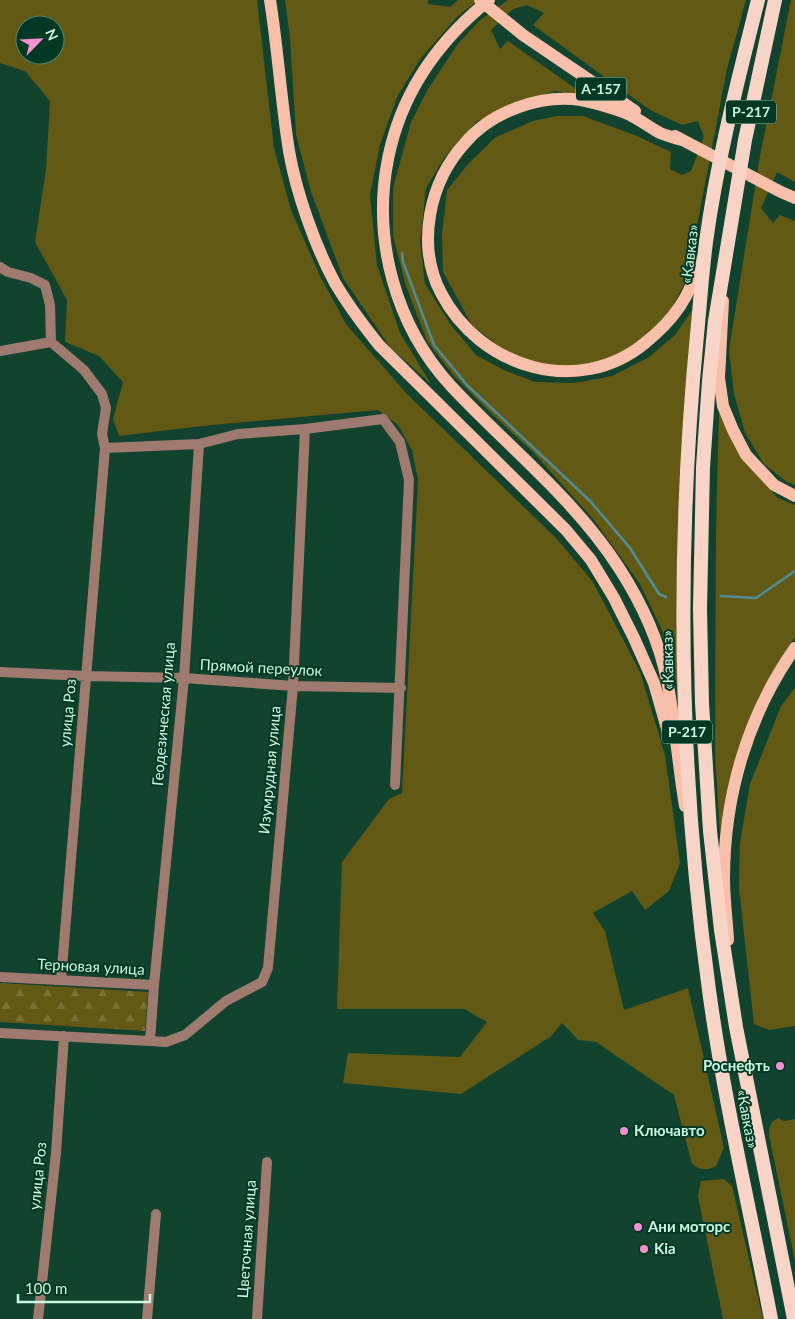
<svg xmlns="http://www.w3.org/2000/svg" width="795" height="1319" font-family="Lato,sans-serif">
<defs>
<pattern id="forest-firs" width="22" height="20" patternUnits="userSpaceOnUse" patternTransform="scale(1.25)"><rect width="22" height="20" fill="#625a14"/><path d="M5 1l3.5 6h-7zM16 11l3.5 6h-7z" fill="#777236"/></pattern>
</defs>
<rect width="100%" height="100%" fill="#11432f"/>
<path fill="#625a14" fill-rule="evenodd" d="M 0,0 L 257,0 L 274,148 L 291,210 L 320,276 L 346,324 L 407,394 L 557,539 L 593,582 L 640,672 L 665,755 L 680,863 L 669,891 L 645,910 L 632,891 L 593,913 L 605,931 L 624,1010 L 688,988 L 724,1148 L 716,1166 C 707,1171 700,1170 692,1164 L 674,1095 L 596,1042 L 578,1040 L 562,1023 L 550,1037 L 461,1094 L 343,1083 L 348,1053 L 460,1057 L 487,1022 L 464,1009 L 337,1009 L 342,862 L 389,799 L 402,793 L 418,480 L 412,450 L 398,425 L 378,410 L 202,426 L 119,436 L 113,419 L 123,382 L 99,356 L 65,342 L 67,300 L 35,242 L 46,169 L 50,101 L 25,71 L 0,63 ZM 25,25 L 55,25 L 55,55 L 25,55 Z
M 285,0 L 428,0 L 428,4 L 450,7 L 458,0 L 478,0 L 457,17 L 421,58 L 397,97 L 380,145 L 370,195 L 377,265 L 400,333 L 431,384 L 390,347 L 343,278 L 310,189 L 296,134 L 290,38 Z
M 508,0 L 746,0 L 727,69 L 687,278 L 672,308 L 644,341 L 614,359 L 576,368 L 538,366 L 502,349 L 472,325 L 443,272 L 442,235 L 447,190 L 469,163 L 496,137 L 533,121 L 557,116 L 583,116 L 637,136 L 671,152 L 670,169 L 682,175 L 691,171 L 704,137 L 698,121 L 682,125 L 650,110 L 533,25 L 544,13 L 527,5 L 513,9 L 491,30 L 500,49 L 508,41 L 586,96 L 555,91 L 520,102 L 476,122 L 444,158 L 426,188 L 420,242 L 425,284 L 451,325 L 476,355 L 504,370 L 535,382 L 575,383 L 612,376 L 649,357 L 675,335 L 693,309 L 678,525 L 677,686 L 661,628 L 640,584 L 594,520 L 533,452 L 495,417 L 453,375 L 427,341 L 406,286 L 393,236 L 393,188 L 411,122 L 428,89 L 457,45 L 479,21 Z
M 791,0 L 795,0 L 795,182 L 777,172 L 761,208 L 773,223 L 780,215 L 795,221 L 795,485 L 787,482 L 764,464 L 745,433 L 734,394 L 729,350 L 760,156 Z
M 719,409 L 749,466 L 778,498 L 795,505 L 795,637 L 757,701 L 736,757 L 720,833 L 715,755 L 716,532 Z
M 795,688 L 795,1026 L 769,1030 L 754,1024 L 739,888 L 740,843 L 750,784 L 781,706 Z
M 778,1118 L 784,1121 L 795,1119 L 795,1261 L 769,1135 C 769,1126 770,1122 778,1118 Z
M 724,1179 L 732,1186 L 763,1319 L 723,1319 L 698,1196 L 701,1181 Z"/>
<path fill="url(#forest-firs)" d="M 0,983 L 148,992 L 145,1031 L 0,1022 Z"/>
<g fill="none" stroke-linecap="round" stroke-linejoin="round">
<path stroke="#4f8e97" stroke-width="2.5" d="M 402,253 L 403,262 L 434,345 L 467,385 L 590,501 L 630,548 L 659,594 L 666,597
M 721,596 L 756,598 L 795,571"/>
<path stroke="#9e7b6e" stroke-width="10" d="M 0,267 L 8,272 L 31,278 L 45,285 L 50,305 L 51,342 L 84,370 L 102,394 L 106,408 L 102,434 L 105,448 L 199,444 L 238,434 L 305,429 L 383,419 L 400,442 L 409,480 L 395,785
M 0,351 L 51,342
M 0,672 L 86,676 L 184,678 L 293,686 L 401,688
M 0,977 L 154,985 L 150,1041 L 0,1033
M 61,980 L 105,448
M 154,985 L 184,678 L 199,444
M 150,1041 L 166,1042 L 185,1035 L 226,1001 L 262,982 L 268,968 L 293,686 L 305,429
M 38,1319 L 56,1153 L 64,1036
M 147,1319 L 156,1214
M 257,1319 L 267,1162"/>
<path stroke="#f8c0aa" stroke-width="12" d="M 270,0 C 278,50 281,101 289,151 C 296,192 315,246 335,283 C 348,305 363,325 379,345 L 566,530 L 591,560 L 614,598 L 634,638 L 654,683 L 668,732
M 480,0 L 523,35 L 635,111
M 489,0 C 438,41 401,93 388,159 C 372,239 395,325 451,386 C 507,446 574,498 619,568 C 641,602 659,641 667,680 C 675,722 678,764 685,806
M 675,136 L 781,192 L 795,198
M 682,140 C 675,138 667,136 660,133 C 649,127 639,119 628,114 C 617,109 592,102 581,100 C 540,94 491,112 465,143 C 429,182 416,245 441,293 C 480,368 578,398 645,343 C 676,318 689,297 701,260
M 723,301 L 719,378 L 723,406 L 733,430 L 746,455 L 774,485 L 795,496
M 728,940 C 727,920 724,899 724,879 C 724,797 747,716 795,648"/>
<path stroke="#f8d4c6" stroke-width="14" d="M 758,0 C 738,80 717,160 706,242 C 702,273 700,304 697,335 C 676,553 679,773 709,990 C 724,1101 750,1209 771,1319
M 775,0 L 745,140 L 715,321 L 709,381 L 703,467 L 700,609 L 702,703 L 710,831 L 721,930 L 736,1027 L 794,1319"/>
</g>
<g fill="#f690d0" stroke="#033825" stroke-width="2">
<circle cx="780" cy="1066" r="5"/>
<circle cx="624" cy="1131" r="5"/>
<circle cx="638" cy="1227" r="5"/>
<circle cx="644" cy="1249" r="5"/>
</g>
<g text-anchor="middle" stroke-width="4" stroke-linejoin="round" paint-order="stroke">
<g fill="#033825" stroke="#90bea9" stroke-width="1">
<rect x="576" y="77.5" width="50" height="23" rx="4"/>
<rect x="726" y="100.5" width="50" height="23" rx="4"/>
<rect x="662" y="720.5" width="50" height="23" rx="4"/>
</g>
<g font-size="14" font-weight="bold" fill="#ccf7e1">
<text x="601" y="94">А-157</text>
<text x="751" y="117">Р-217</text>
<text x="687" y="737">Р-217</text>
</g>
<g font-size="15" fill="#ccf7e1" stroke="#033825">
<text transform="translate(690 254) rotate(-83)" y="5">«Кавказ»</text>
<text transform="translate(668 660) rotate(-91)" y="5">«Кавказ»</text>
<text transform="translate(261 668) rotate(3)" y="5">Прямой переулок</text>
<text transform="translate(68 713) rotate(-85)" y="5">улица Роз</text>
<text transform="translate(164 714) rotate(-85)" y="5">Геодезическая улица</text>
<text transform="translate(270 770) rotate(-85)" y="5">Изумрудная улица</text>
<text transform="translate(91 967) rotate(3)" y="5">Терновая улица</text>
<text transform="translate(747 1119) rotate(79)" y="5">«Кавказ»</text>
<text transform="translate(38 1176) rotate(-84)" y="5">улица Роз</text>
<text transform="translate(247 1239) rotate(-86)" y="5">Цветочная улица</text>
</g>
<g font-size="15" font-weight="bold" fill="#ccf7e1" stroke="#033825" text-anchor="start">
<text x="770" y="1071" text-anchor="end">Роснефть</text>
<text x="634" y="1136">Ключавто</text>
<text x="648" y="1232">Ани моторс</text>
<text x="654" y="1254">Kia</text>
</g>
</g>
<g transform="translate(40 40) rotate(66)"><circle r="24" fill="#033825" stroke="#538470"/>
<path d="M0-4L9 19L0 12L-9 19Z" fill="#f690d0"/>
<text y="-8" font-size="14" font-weight="bold" text-anchor="middle" fill="#ccf7e1">N</text>
</g>
<path d="M18 1294v8h132v-8" fill="none" stroke="#ccf7e1" stroke-width="2.5"/>
<text x="25" y="1294" font-size="15" fill="#ccf7e1" stroke="#033825" stroke-width="4" paint-order="stroke">100 m</text>
</svg>
